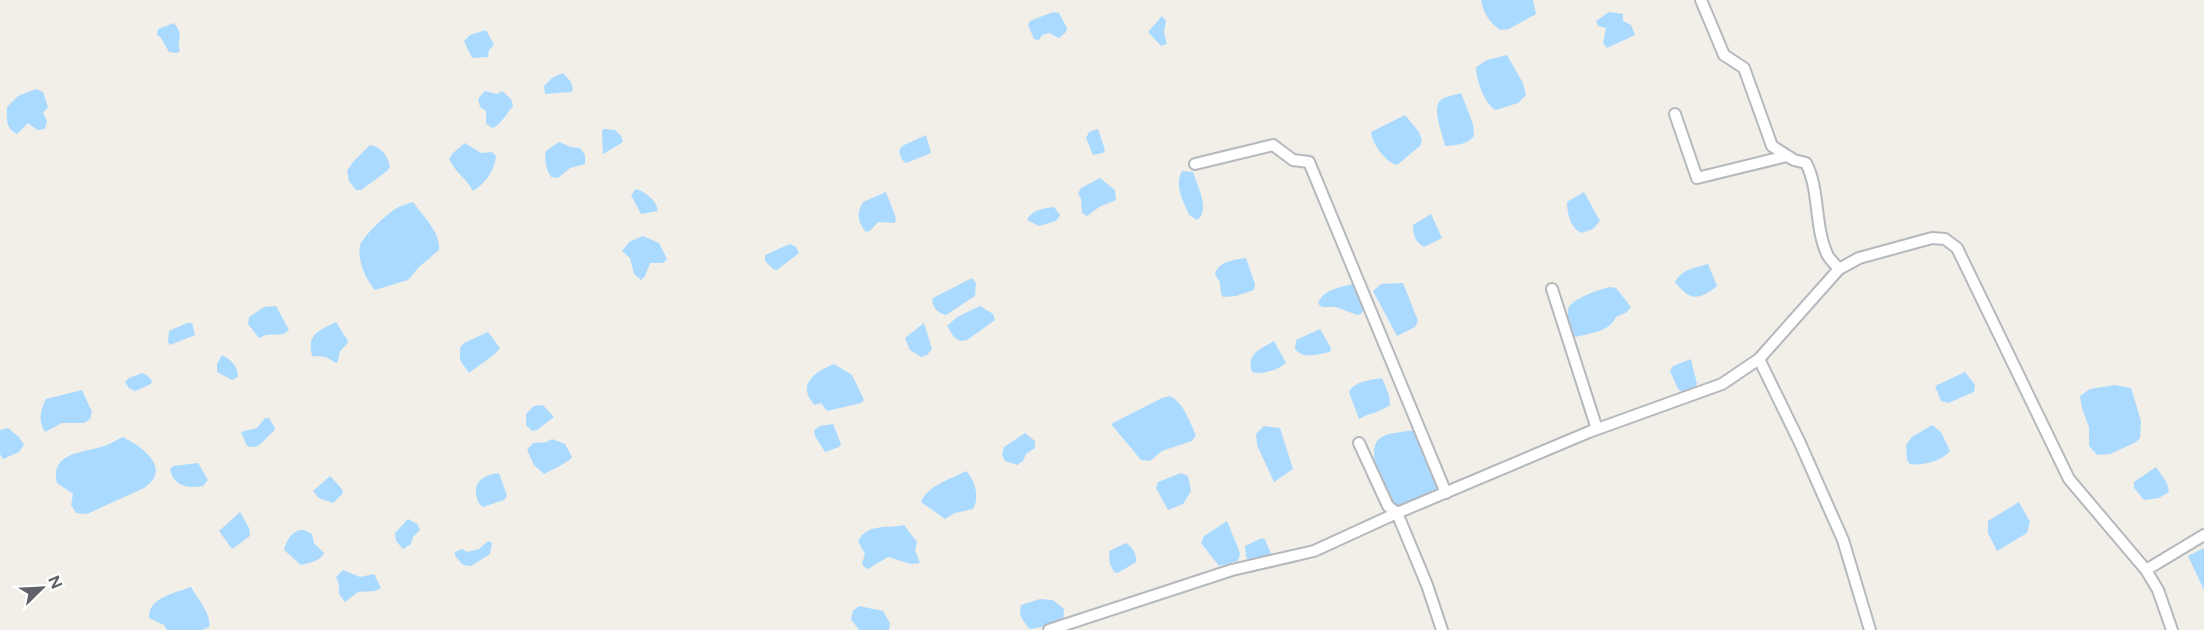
<svg xmlns="http://www.w3.org/2000/svg" width="2204" height="630" font-family="Figtree,sans-serif">
<rect width="100%" height="100%" fill="#f1efe8"/>
<path fill="#aadaff" d="M 1481,0 L 1533,0 L 1536,14 L 1509,29 L 1500,30 C 1490,23 1483,13 1481,0 Z
M 1053,12 L 1059,13 L 1067,28 L 1066,32 L 1059,38 L 1049,33 L 1042,35 L 1039,40 L 1034,39 L 1028,25 L 1030,21 Z
M 1609,12 L 1623,14 L 1623,21 L 1631,25 L 1635,35 L 1607,48 L 1603,43 L 1606,28 L 1598,26 L 1596,21 Z
M 1162,16 L 1166,21 L 1164,32 L 1167,44 L 1161,46 L 1148,32 Z
M 174,23 C 185,37 176,38 180,51 L 177,53 L 169,52 L 161,38 L 157,35 L 158,29 Z
M 486,30 L 494,45 L 489,50 L 488,57 L 472,58 L 464,41 L 470,35 Z
M 1507,55 L 1523,83 L 1526,95 L 1518,103 L 1496,110 C 1484,104 1476,79 1476,67 L 1487,60 Z
M 563,73 L 571,82 L 573,90 L 571,92 L 545,94 L 544,86 L 552,78 Z
M 36,89 L 43,92 L 48,107 L 43,113 L 47,121 L 45,129 L 37,130 L 28,123 L 17,134 C 5,128 7,119 7,107 L 18,96 Z
M 485,91 L 497,94 L 502,91 L 511,99 L 513,106 C 506,114 502,123 493,128 L 486,124 L 486,111 L 480,107 L 478,99 Z
M 1461,93 L 1473,124 L 1474,136 C 1467,145 1456,145 1445,146 C 1443,134 1430,107 1442,99 C 1447,96 1455,95 1461,93 Z
M 1405,115 L 1419,132 L 1422,141 L 1420,146 L 1397,165 C 1385,162 1372,143 1371,132 Z
M 604,129 L 615,130 L 621,136 L 623,142 L 603,154 L 602,131 Z
M 1098,129 L 1105,150 L 1103,153 L 1093,155 L 1086,138 L 1089,132 Z
M 926,135 L 931,153 L 906,163 L 902,160 L 899,151 L 902,146 Z
M 559,142 L 571,147 L 580,148 L 585,155 L 585,164 L 570,168 L 558,178 L 551,177 C 546,170 544,160 546,151 Z
M 465,143 L 481,153 L 492,152 L 496,156 C 495,170 485,184 473,191 C 466,178 455,172 449,159 L 453,153 Z
M 370,145 C 382,147 388,156 390,167 L 387,171 L 361,190 L 356,190 L 349,181 L 347,171 L 353,162 Z
M 1182,171 L 1193,172 C 1197,186 1211,210 1197,220 L 1189,215 C 1183,200 1174,186 1182,171 Z
M 1100,178 L 1115,190 L 1116,200 L 1099,207 L 1087,216 L 1082,213 L 1081,199 L 1078,193 L 1081,188 Z
M 636,189 C 646,192 656,200 658,211 L 641,214 L 631,195 Z
M 886,192 L 896,218 L 895,223 L 878,222 L 871,230 L 866,232 C 858,222 856,214 863,202 Z
M 1584,192 L 1600,221 L 1593,229 L 1581,233 C 1570,227 1567,213 1567,202 Z
M 413,202 C 423,216 441,233 439,250 L 419,267 L 408,280 L 375,290 C 366,280 357,260 360,246 C 361,238 387,214 395,209 C 400,206 407,204 413,202 Z
M 1054,207 L 1060,215 L 1056,221 L 1039,226 L 1027,220 C 1033,209 1042,209 1054,207 Z
M 1431,214 L 1442,238 L 1424,247 C 1415,242 1413,235 1413,225 Z
M 643,236 L 659,243 L 667,259 L 663,263 L 650,263 L 645,276 L 641,280 L 634,274 L 630,258 L 622,251 L 629,242 Z
M 790,244 L 796,247 L 799,253 L 777,270 L 773,269 L 765,261 L 765,255 Z
M 1246,258 L 1255,284 L 1254,290 L 1236,296 L 1223,297 L 1221,294 L 1220,283 L 1215,274 C 1219,261 1233,260 1246,258 Z
M 1708,264 L 1717,286 C 1698,301 1690,301 1675,282 C 1682,269 1695,268 1708,264 Z
M 972,278 L 976,283 L 975,296 L 946,315 C 938,313 935,310 932,302 L 933,298 Z
M 1356,283 L 1366,307 L 1361,314 L 1357,315 L 1336,307 L 1322,307 L 1318,304 C 1322,289 1343,287 1356,283 Z
M 1403,283 L 1418,321 L 1415,327 L 1397,336 L 1373,291 L 1381,284 Z
M 1610,287 L 1616,288 L 1631,307 L 1627,312 L 1616,317 C 1609,332 1591,333 1576,337 L 1571,334 C 1569,327 1567,316 1568,309 C 1571,299 1600,289 1610,287 Z
M 276,306 L 289,330 L 284,334 L 266,335 L 259,338 L 248,324 L 249,317 L 264,307 Z
M 980,306 L 993,314 L 995,320 L 967,340 L 960,341 L 954,337 L 947,326 L 957,317 Z
M 336,322 L 348,341 L 347,344 L 340,351 L 338,361 L 336,363 L 326,357 L 312,356 C 307,334 318,331 336,322 Z
M 187,323 L 192,323 L 195,335 L 170,345 L 168,342 L 169,331 Z
M 924,323 L 932,349 L 927,355 L 921,357 L 910,350 L 905,338 Z
M 1320,329 L 1331,348 L 1330,352 C 1317,354 1304,360 1295,349 L 1296,340 Z
M 488,332 L 500,348 L 495,354 L 469,373 L 460,360 L 460,348 L 464,343 Z
M 1274,341 L 1286,363 C 1278,370 1262,375 1252,372 C 1246,354 1260,349 1274,341 Z
M 222,355 C 230,359 238,366 238,377 L 232,380 L 217,372 L 217,364 Z
M 1691,359 L 1697,384 L 1694,389 L 1684,393 L 1678,389 L 1670,371 L 1673,366 Z
M 834,364 L 852,375 L 864,400 L 861,403 L 827,411 L 821,403 L 815,405 C 795,385 816,371 834,364 Z
M 1965,372 L 1975,385 L 1974,392 L 1948,403 L 1941,401 L 1935,386 Z
M 142,373 L 148,376 L 152,381 L 151,384 L 135,391 L 129,388 L 125,382 L 129,378 Z
M 1382,378 L 1389,395 L 1390,405 C 1381,412 1369,413 1359,419 L 1349,392 C 1355,381 1370,380 1382,378 Z
M 2115,385 L 2131,388 L 2141,421 L 2140,438 L 2136,442 L 2110,454 L 2097,455 L 2089,446 L 2089,427 L 2082,408 L 2080,396 L 2090,389 Z
M 82,390 L 92,412 L 90,419 L 84,423 L 62,423 L 45,432 C 38,421 40,410 46,399 Z
M 1170,396 C 1184,403 1189,421 1196,435 L 1192,441 L 1162,451 L 1150,461 L 1141,460 L 1111,424 L 1162,398 Z
M 543,405 L 554,417 L 537,430 L 532,431 L 526,425 L 526,414 L 534,406 Z
M 265,418 L 269,418 L 275,428 L 274,431 C 264,438 260,451 247,446 L 241,432 L 257,428 Z
M 833,424 L 841,444 L 839,447 L 825,452 L 815,436 L 814,430 L 820,426 Z
M 1932,425 L 1941,432 L 1950,451 C 1942,461 1922,466 1910,464 L 1907,460 L 1906,445 L 1912,437 Z
M 1264,426 L 1280,428 L 1293,469 L 1274,482 L 1257,445 L 1256,434 Z
M 8,428 L 19,437 L 24,445 L 19,452 L 3,459 L 0,454 L 0,430 Z
M 1415,430 L 1438,490 L 1396,508 C 1387,495 1364,452 1379,439 C 1387,432 1404,432 1415,430 Z
M 1025,433 L 1035,441 L 1035,448 L 1026,454 L 1023,461 L 1017,465 L 1005,461 L 1002,454 L 1004,447 Z
M 123,437 C 142,447 173,468 144,488 L 87,514 L 76,513 L 71,505 L 73,494 L 57,483 C 50,453 81,453 101,447 C 109,445 116,440 123,437 Z
M 552,439 L 565,444 L 572,457 C 569,462 550,471 544,474 L 534,465 L 527,450 L 533,443 L 547,442 Z
M 198,463 L 208,480 L 203,486 C 188,489 173,486 170,469 L 173,466 Z
M 2156,467 L 2167,483 L 2169,492 L 2159,498 L 2144,500 L 2134,488 L 2134,482 Z
M 966,471 C 975,480 980,497 973,509 L 955,513 L 945,519 L 921,502 C 927,486 951,479 966,471 Z
M 499,473 L 507,496 L 504,500 L 483,507 C 478,503 477,500 476,494 C 475,479 486,475 499,473 Z
M 1181,473 L 1188,476 L 1191,491 L 1183,504 L 1168,510 L 1156,488 L 1158,482 Z
M 330,476 L 342,489 L 343,493 L 333,503 L 319,498 L 313,491 Z
M 2019,502 L 2030,522 L 2027,533 L 1997,551 L 1988,533 L 1988,521 Z
M 240,512 L 249,528 L 250,536 L 232,549 L 219,531 Z
M 408,519 L 417,524 L 420,530 L 413,537 L 411,544 L 403,549 L 396,541 L 395,533 Z
M 1227,521 L 1238,548 L 1240,554 L 1238,561 L 1219,566 L 1201,543 L 1204,536 Z
M 904,525 L 917,542 L 915,550 L 920,563 L 911,564 L 888,557 L 868,569 L 864,567 L 862,563 L 865,554 L 858,541 C 868,523 886,529 904,525 Z
M 300,530 L 304,530 L 312,534 L 314,543 L 324,553 C 321,561 309,563 301,565 L 284,550 C 287,539 290,534 300,530 Z
M 1262,538 L 1265,540 L 1272,556 L 1249,563 L 1246,556 L 1245,546 Z
M 488,541 L 492,543 L 490,554 L 471,566 L 463,565 L 455,556 L 455,552 L 462,549 L 467,552 L 479,549 Z
M 1126,543 C 1132,546 1137,555 1136,562 L 1118,573 L 1114,572 L 1110,564 L 1109,551 Z
M 2204,548 L 2204,590 L 2188,556 Z
M 343,570 L 360,577 L 374,574 L 381,588 L 375,591 L 358,592 L 345,602 L 339,594 L 339,584 L 336,577 Z
M 191,587 C 197,598 212,614 209,627 L 202,630 L 167,630 L 164,625 L 149,618 C 148,597 176,593 191,587 Z
M 1040,599 L 1053,600 L 1064,609 L 1063,623 L 1030,629 C 1023,621 1018,616 1021,605 Z
M 859,606 L 883,611 L 890,623 L 889,630 L 859,630 L 851,619 L 853,611 Z"/>
<g fill="none" stroke-linecap="round" stroke-linejoin="round">
<g stroke="#b5b8bc" stroke-width="14">
<path id="minor" d="M 1701,0 L 1724,55 L 1744,68 L 1772,146 L 1794,160 L 1806,163 C 1820,190 1814,225 1827,254 C 1829,259 1835,264 1839,269
M 1675,114 L 1697,178 L 1787,156
M 1195,164 L 1273,145 L 1293,160 L 1309,162 L 1446,493
M 1552,289 L 1597,429
M 1759,359 L 1800,443 L 1843,540 L 1870,630
M 1359,443 L 1388,506 L 1397,513 L 1427,585 L 1442,630
M 2146,570 L 2204,535
M 1049,630 L 1232,570 L 1314,551 L 1397,513 L 1589,432 L 1722,384 L 1759,359 L 1839,269 L 1859,258 L 1932,238 L 1945,239 L 1957,248 L 2069,479 L 2146,570 L 2158,590 L 2172,630"/>
</g>
<use href="#minor" stroke="#fff" stroke-width="10"/>
</g>
<g transform="translate(42 588) rotate(66)" stroke="#ffffff" stroke-width="4.5" paint-order="stroke">
<path d="M0-4.5L10 22L0 15L-10 22Z" fill="#5f6368"/>
<text y="-9" font-size="16" font-weight="bold" text-anchor="middle" fill="#5f6368">N</text>
</g>
</svg>
